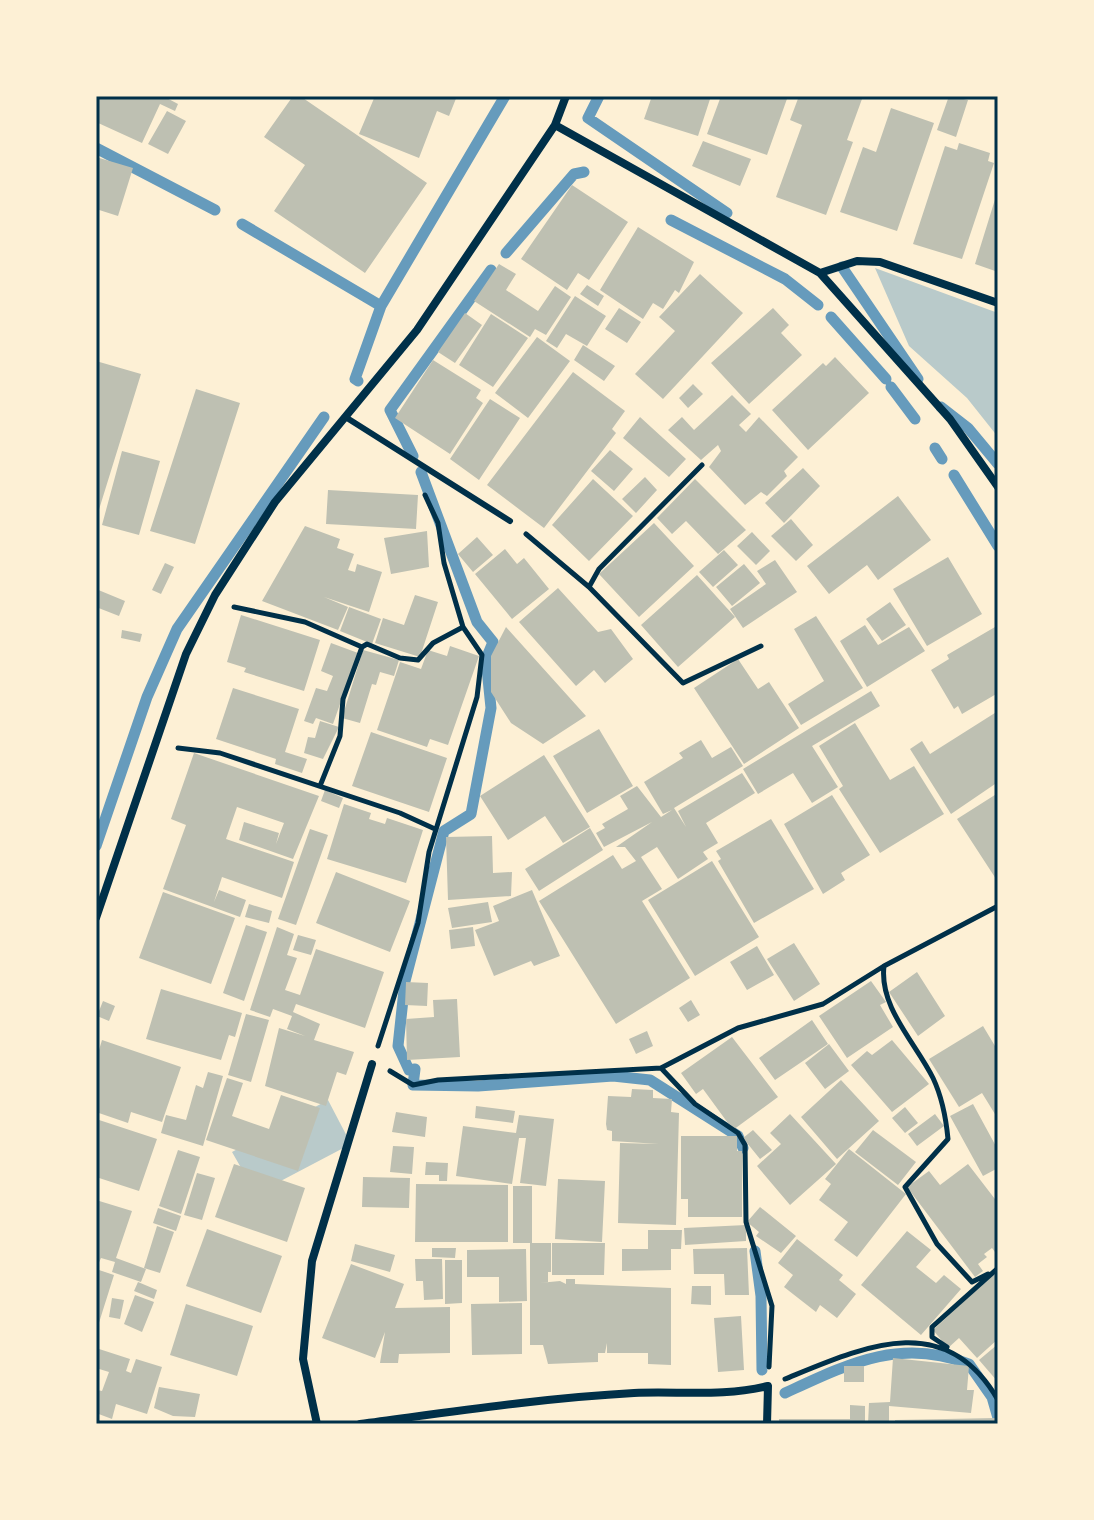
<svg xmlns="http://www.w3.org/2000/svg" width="1094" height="1520" font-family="Karla,sans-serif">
<rect width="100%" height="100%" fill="#fdf0d5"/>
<path fill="#b9caca" d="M 875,268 L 998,313 L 998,437 L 967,398 L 909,346 Z
M 328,1100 L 351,1144 L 256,1194 L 232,1152 Z"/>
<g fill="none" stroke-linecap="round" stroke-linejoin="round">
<path stroke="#669bbc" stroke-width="11" d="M 599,96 L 588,118 L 727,213
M 96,148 L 215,210
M 671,220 L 785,279 L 818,305
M 242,224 L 381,306
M 506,253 L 574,174 L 584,172
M 842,267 L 918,379
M 831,317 L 886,379
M 358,381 L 355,379 L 381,306 L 505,96
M 891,387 L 915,419
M 941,407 L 968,428 L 998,464
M 935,448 L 942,459
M 413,456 L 390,410 L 491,270
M 421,472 L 477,622 L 493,642 L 486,659 L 491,708 L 471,814 L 444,831 L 405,981 L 398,1046 L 409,1070 L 415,1069 L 413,1085 L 478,1086 L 613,1076 L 650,1080 L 738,1136 L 743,1148
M 954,475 L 998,546
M 96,846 L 147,697 L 177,629 L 324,417
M 755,1251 L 761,1296 L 762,1370
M 785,1393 C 848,1364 900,1337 969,1364 L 992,1397 L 998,1418"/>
</g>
<path fill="#bec0b2" d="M 96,96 L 163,96 L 178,104 L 175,111 L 160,104 L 142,143 L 96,122 Z
M 293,96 L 300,96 L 427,183 L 365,273 L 274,211 L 305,165 L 264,137 Z
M 375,96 L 457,96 L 449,116 L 437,111 L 419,158 L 359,134 Z
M 652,96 L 711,96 L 698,136 L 644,119 Z
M 721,96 L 788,96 L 767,155 L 707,134 Z
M 799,96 L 862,99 L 847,140 L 853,142 L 826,215 L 776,197 L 802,125 L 790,120 Z
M 949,96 L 968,100 L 956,137 L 937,130 Z
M 891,108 L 934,123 L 897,231 L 840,212 L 863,147 L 876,152 Z
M 167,111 L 186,121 L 168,154 L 148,144 Z
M 703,141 L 751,159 L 740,186 L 692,166 Z
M 959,143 L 990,153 L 988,161 L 994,163 L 962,259 L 913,244 L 945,146 L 957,150 Z
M 96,157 L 133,168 L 118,216 L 96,209 Z
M 572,185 L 628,222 L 589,280 L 578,273 L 567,290 L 521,259 Z
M 997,193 L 998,193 L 998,272 L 975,264 Z
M 638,227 L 694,262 L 679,293 L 675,290 L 663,309 L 653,303 L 643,319 L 600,290 Z
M 499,264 L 516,274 L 506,290 L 538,311 L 555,286 L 571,297 L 546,335 L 535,329 L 530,337 L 474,301 Z
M 700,274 L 743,313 L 663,399 L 635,374 L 675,331 L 659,317 Z
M 587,285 L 604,296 L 598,306 L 580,294 Z
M 575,296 L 606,316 L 587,346 L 566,334 L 557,348 L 546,341 Z
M 619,308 L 641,322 L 627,343 L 605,329 Z
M 773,308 L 789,325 L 781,333 L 802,355 L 749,404 L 711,363 Z
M 465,313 L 482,325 L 455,363 L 438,352 Z
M 491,314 L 528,338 L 493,387 L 459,365 Z
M 537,337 L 570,361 L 528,418 L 495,393 Z
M 583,345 L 615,366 L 604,381 L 574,360 Z
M 835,357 L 869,393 L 808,450 L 772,410 L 823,363 L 826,366 Z
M 433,360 L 481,390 L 476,398 L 483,403 L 450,454 L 395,418 Z
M 96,361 L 141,374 L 97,516 L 96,516 Z
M 573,372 L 625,411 L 612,429 L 616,433 L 544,528 L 487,485 Z
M 693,384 L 703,394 L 688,408 L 679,398 Z
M 196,389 L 240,403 L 195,544 L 150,531 Z
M 732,395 L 751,414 L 739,425 L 746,432 L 759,417 L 798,457 L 784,471 L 787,476 L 767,496 L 761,492 L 745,505 L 709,467 L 721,451 L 718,445 L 701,460 L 668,430 L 682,417 L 694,430 Z
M 490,399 L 520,418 L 479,480 L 450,459 Z
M 640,417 L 686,459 L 669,477 L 623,438 Z
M 610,450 L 633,469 L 614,491 L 591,471 Z
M 122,451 L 160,461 L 139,535 L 102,525 Z
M 803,468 L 820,486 L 784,523 L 765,503 Z
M 645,477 L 657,490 L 636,513 L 622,499 Z
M 593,479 L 633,516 L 589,561 L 552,525 Z
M 695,479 L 746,530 L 718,554 L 686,521 L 672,534 L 657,518 Z
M 328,490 L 418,495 L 416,529 L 326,524 Z
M 898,496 L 931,540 L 878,580 L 867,565 L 829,594 L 807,566 Z
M 791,519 L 813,545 L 796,561 L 771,536 Z
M 654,523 L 694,566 L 639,617 L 599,574 Z
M 305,526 L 340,539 L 337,548 L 354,554 L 348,570 L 355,572 L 357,564 L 382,572 L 369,612 L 324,597 L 348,607 L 338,630 L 262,601 Z
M 427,531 L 429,567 L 391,574 L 384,538 Z
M 752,532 L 770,551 L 756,565 L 737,546 Z
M 477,537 L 493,555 L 473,572 L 458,554 Z
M 505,549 L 517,564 L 524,558 L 549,589 L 512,619 L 475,574 Z
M 724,550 L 738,565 L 713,587 L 699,572 Z
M 948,557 L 982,614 L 927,646 L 893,589 Z
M 775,560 L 797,592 L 743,628 L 730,609 L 766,584 L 757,571 Z
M 165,563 L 174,567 L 161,594 L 152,590 Z
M 744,564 L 760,583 L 732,606 L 716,587 Z
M 697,575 L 735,617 L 678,667 L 641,625 Z
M 558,588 L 598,632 L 611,629 L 633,659 L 605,683 L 594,670 L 576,686 L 519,622 Z
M 96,589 L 125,601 L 119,616 L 96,607 Z
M 415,595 L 438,602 L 420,657 L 375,643 L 383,618 L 404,625 Z
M 890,602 L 906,625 L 882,641 L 866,619 Z
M 349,607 L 381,619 L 372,644 L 340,631 Z
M 241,615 L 320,640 L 304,691 L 244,672 L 246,668 L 227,662 Z
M 816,616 L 863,688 L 801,725 L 788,704 L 824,681 L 794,629 Z
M 865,625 L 878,645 L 909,627 L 925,651 L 867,687 L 840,641 Z
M 506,627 L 586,716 L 543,744 L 511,723 L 491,692 L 491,656 Z
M 995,627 L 998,633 L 998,693 L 962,714 L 958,706 L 954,709 L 931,670 L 949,659 L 947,655 Z
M 122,630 L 142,634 L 140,642 L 121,638 Z
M 331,643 L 358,653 L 333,724 L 316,718 L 313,724 L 304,721 L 316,688 L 327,691 L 333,676 L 321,671 Z
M 450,646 L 479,656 L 448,745 L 430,739 L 427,747 L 377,730 L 400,662 L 421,669 L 428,650 L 447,656 Z
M 363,650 L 399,660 L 394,676 L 380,672 L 376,685 L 372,684 L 360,723 L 342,718 Z
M 738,659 L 758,689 L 769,682 L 799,728 L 744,764 L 694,688 Z
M 233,688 L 299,709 L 285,752 L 307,759 L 302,773 L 275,764 L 276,759 L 216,739 Z
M 871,691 L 880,706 L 812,746 L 838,787 L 812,803 L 793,773 L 758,794 L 743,769 Z
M 998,711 L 998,782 L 951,814 L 910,749 L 922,741 L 930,754 Z
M 320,721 L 339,727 L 323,759 L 304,753 L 308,737 L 315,738 Z
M 855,723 L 890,780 L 914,766 L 944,814 L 880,853 L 839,789 L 843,786 L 819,746 Z
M 599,729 L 633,786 L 587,813 L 553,756 Z
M 371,732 L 447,758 L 429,812 L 352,786 Z
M 701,740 L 712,758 L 731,747 L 743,766 L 674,808 L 686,827 L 678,811 L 742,773 L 755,793 L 706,823 L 718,843 L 703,852 L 708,859 L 678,879 L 657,847 L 641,857 L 662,889 L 642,901 L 690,978 L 616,1024 L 539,901 L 613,855 L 622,869 L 636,861 L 625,847 L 616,847 L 652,822 L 604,847 L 596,833 L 605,828 L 602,824 L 628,809 L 620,796 L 637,786 L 661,817 L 672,810 L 663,814 L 644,782 L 683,758 L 679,753 Z
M 194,753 L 319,796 L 293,859 L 239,840 L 244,822 L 279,833 L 276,844 L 284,823 L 237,807 L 226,839 L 294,862 L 282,898 L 222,877 L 214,902 L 219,890 L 246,900 L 240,917 L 163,889 L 186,825 L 171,819 Z
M 544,755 L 590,827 L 563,843 L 545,816 L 508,840 L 480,796 Z
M 325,790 L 343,798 L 339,808 L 321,801 Z
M 998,793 L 998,882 L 957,819 Z
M 832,795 L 870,855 L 841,873 L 845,880 L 823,894 L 784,824 Z
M 344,804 L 371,813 L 369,819 L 385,824 L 387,818 L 423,830 L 406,883 L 327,859 Z
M 771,819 L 814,889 L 754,923 L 718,861 L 721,859 L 716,851 Z
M 590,828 L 603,850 L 539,891 L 525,869 Z
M 310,829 L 328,835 L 296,925 L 278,919 Z
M 492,836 L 493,873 L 512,872 L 511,896 L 448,900 L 446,837 Z
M 712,861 L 759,937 L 695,976 L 648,900 Z
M 336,872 L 410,901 L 390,952 L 316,923 Z
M 532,890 L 560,956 L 534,966 L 531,961 L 494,976 L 475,930 L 499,921 L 493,906 Z
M 163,892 L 235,918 L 211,984 L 139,958 Z
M 488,902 L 492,922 L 452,928 L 448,908 Z
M 249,904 L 272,911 L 269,923 L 245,917 Z
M 246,925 L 267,932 L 244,1001 L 223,993 Z
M 277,927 L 294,934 L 287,955 L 297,958 L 285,990 L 300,995 L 316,949 L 384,972 L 365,1028 L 296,1004 L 293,1012 L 320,1024 L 314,1040 L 354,1052 L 346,1075 L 337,1072 L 326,1106 L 265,1086 L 279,1028 L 305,1036 L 287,1029 L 292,1016 L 273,1009 L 270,1017 L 250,1010 Z
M 473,927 L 475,946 L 451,949 L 449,930 Z
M 298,935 L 316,940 L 311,955 L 293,950 Z
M 794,943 L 820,984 L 794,1001 L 767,959 Z
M 757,946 L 774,975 L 747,990 L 730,962 Z
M 917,972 L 945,1016 L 918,1036 L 889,992 Z
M 871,981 L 886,1002 L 880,1005 L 893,1027 L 847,1058 L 819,1016 Z
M 406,982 L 428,983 L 427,1006 L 405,1005 Z
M 161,989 L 242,1013 L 235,1037 L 229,1035 L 221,1060 L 146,1039 Z
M 457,999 L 460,1057 L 407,1060 L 406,1019 L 434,1017 L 433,1000 Z
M 691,1000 L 700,1015 L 688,1022 L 679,1008 Z
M 103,1001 L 115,1006 L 109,1021 L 97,1016 Z
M 246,1014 L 269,1020 L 251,1082 L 228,1075 Z
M 812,1020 L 828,1044 L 775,1080 L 759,1058 Z
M 983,1026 L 998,1051 L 998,1119 L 982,1093 L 959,1107 L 929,1059 Z
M 647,1031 L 653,1046 L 636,1054 L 629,1039 Z
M 732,1037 L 778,1097 L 733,1130 L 703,1089 L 696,1094 L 681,1073 Z
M 102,1040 L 181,1067 L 162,1122 L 131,1112 L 128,1123 L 96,1112 L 96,1060 Z
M 892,1040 L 929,1084 L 892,1112 L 851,1065 L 867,1051 L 872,1055 Z
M 829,1044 L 849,1071 L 825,1089 L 805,1063 Z
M 208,1072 L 223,1076 L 203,1146 L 161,1133 L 166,1115 L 186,1120 L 196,1085 L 203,1088 Z
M 227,1078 L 243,1083 L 232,1116 L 269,1129 L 281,1095 L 320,1108 L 298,1171 L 206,1140 Z
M 841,1080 L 879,1121 L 837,1159 L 801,1117 Z
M 632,1089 L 653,1090 L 653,1098 L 672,1099 L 671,1112 L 679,1113 L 676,1225 L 618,1223 L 620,1143 L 659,1144 L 612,1141 L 612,1131 L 607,1130 L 606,1124 L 608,1096 L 631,1097 Z
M 973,1104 L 998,1150 L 998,1168 L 983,1176 L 950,1116 Z
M 476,1106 L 515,1111 L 513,1123 L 475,1118 Z
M 905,1107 L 918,1123 L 905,1133 L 892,1118 Z
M 396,1112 L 427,1117 L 425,1137 L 392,1132 Z
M 790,1114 L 836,1164 L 790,1205 L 757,1166 L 781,1144 L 770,1133 Z
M 935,1114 L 944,1126 L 917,1146 L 908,1134 Z
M 519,1115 L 554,1119 L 546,1186 L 520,1183 L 526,1138 L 519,1138 L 512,1184 L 456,1176 L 463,1126 L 516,1133 Z
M 96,1119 L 157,1139 L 139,1191 L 96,1177 Z
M 753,1130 L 772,1150 L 760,1159 L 743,1138 Z
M 873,1130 L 916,1162 L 898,1185 L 855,1152 Z
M 681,1136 L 737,1136 L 737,1151 L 742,1151 L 742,1217 L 688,1217 L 688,1199 L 681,1199 Z
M 393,1146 L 414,1147 L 412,1174 L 390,1172 Z
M 849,1149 L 906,1194 L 857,1257 L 834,1240 L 848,1222 L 819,1200 L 831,1184 L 825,1179 Z
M 178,1150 L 200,1157 L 181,1214 L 159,1206 Z
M 426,1162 L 448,1163 L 447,1181 L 439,1181 L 439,1175 L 425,1175 Z
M 234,1164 L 305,1188 L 287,1242 L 215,1217 Z
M 968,1164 L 998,1203 L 998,1256 L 992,1248 L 984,1254 L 987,1257 L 978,1264 L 983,1271 L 975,1277 L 907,1187 L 929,1171 L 940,1185 Z
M 197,1173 L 215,1178 L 202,1220 L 184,1215 Z
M 363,1177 L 410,1178 L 409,1208 L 362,1207 Z
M 558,1179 L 605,1181 L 602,1242 L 555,1239 Z
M 416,1184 L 508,1185 L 508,1242 L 415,1242 Z
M 513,1186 L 532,1186 L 532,1243 L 513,1243 Z
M 96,1200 L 132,1211 L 116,1258 L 146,1269 L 141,1282 L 112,1272 L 115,1262 L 101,1258 L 96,1269 L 114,1275 L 97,1329 Z
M 760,1207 L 796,1236 L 781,1253 L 756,1236 L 759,1232 L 747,1222 Z
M 158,1208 L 181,1216 L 176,1231 L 153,1223 Z
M 746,1225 L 746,1241 L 685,1245 L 684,1228 Z
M 157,1226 L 174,1232 L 160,1273 L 144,1268 Z
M 207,1229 L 282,1256 L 261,1313 L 186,1286 Z
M 648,1230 L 682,1230 L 681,1249 L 671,1249 L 671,1270 L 622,1271 L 622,1249 L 648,1249 Z
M 907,1231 L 931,1250 L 916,1267 L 936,1283 L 944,1275 L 961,1289 L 921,1335 L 861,1285 Z
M 797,1239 L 843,1275 L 839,1280 L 856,1294 L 837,1318 L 820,1305 L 816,1312 L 784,1287 L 793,1275 L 778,1263 Z
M 530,1243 L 551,1243 L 551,1272 L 548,1272 L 548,1282 L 539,1283 L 560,1281 L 566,1284 L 566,1279 L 575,1279 L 575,1284 L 671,1288 L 671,1365 L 648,1364 L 648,1353 L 607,1353 L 607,1343 L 605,1353 L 598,1353 L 598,1362 L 548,1364 L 543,1345 L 530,1345 Z
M 552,1243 L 605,1243 L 604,1275 L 552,1275 Z
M 355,1244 L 395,1255 L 390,1272 L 351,1261 Z
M 432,1248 L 456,1248 L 455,1258 L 432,1257 Z
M 747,1248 L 749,1295 L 725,1295 L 724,1274 L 694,1274 L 693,1249 Z
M 526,1249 L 527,1301 L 499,1302 L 499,1277 L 467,1277 L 467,1250 Z
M 415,1259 L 442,1259 L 443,1299 L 424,1300 L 423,1281 L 416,1281 Z
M 445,1260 L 462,1260 L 462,1303 L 445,1304 Z
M 351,1264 L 404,1284 L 395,1308 L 450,1307 L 450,1353 L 399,1354 L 398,1363 L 380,1363 L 385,1332 L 375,1358 L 322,1338 Z
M 998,1270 L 998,1339 L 977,1358 L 959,1338 L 948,1348 L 933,1330 Z
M 138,1282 L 157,1290 L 154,1299 L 134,1291 Z
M 692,1286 L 711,1286 L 711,1305 L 691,1304 Z
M 135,1295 L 154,1302 L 142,1332 L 124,1324 Z
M 112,1298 L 124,1300 L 120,1319 L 109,1317 Z
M 522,1303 L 522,1354 L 472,1355 L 471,1304 Z
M 186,1304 L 253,1326 L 237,1376 L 170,1355 Z
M 741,1316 L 744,1370 L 718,1372 L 714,1318 Z
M 998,1344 L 998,1382 L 979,1360 Z
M 96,1348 L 130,1359 L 126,1371 L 131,1373 L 136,1359 L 162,1367 L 147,1414 L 116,1404 L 112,1419 L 96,1413 L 96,1393 L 97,1390 L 102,1391 L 109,1372 L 96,1368 Z
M 893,1358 L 969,1366 L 967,1390 L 974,1390 L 971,1413 L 889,1406 L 889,1424 L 868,1424 L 869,1403 L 890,1402 Z
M 844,1366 L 864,1366 L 864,1382 L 844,1382 Z
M 159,1387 L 200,1394 L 195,1417 L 173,1416 L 154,1408 Z
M 850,1405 L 865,1406 L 865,1422 L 779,1424 L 779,1419 L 850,1419 Z
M 996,1418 L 996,1424 L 895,1424 L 895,1420 Z"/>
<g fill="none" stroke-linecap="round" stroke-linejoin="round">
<path stroke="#003049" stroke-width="5" d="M 526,534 L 589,587 L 683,683 L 761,646
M 589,587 L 599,569 L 702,465
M 234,607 L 305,622 L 362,647 L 367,644 L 400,658 L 418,660 L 433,643 L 463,627
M 178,748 L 220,753 L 400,813 L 435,829
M 320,786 L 340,736 L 343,699 L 362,647
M 884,966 C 879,1007 915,1042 933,1078 C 942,1097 946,1118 948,1139 L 905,1187 L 937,1244 L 972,1282 L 988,1274
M 378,1046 L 418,923 L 429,852 L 477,697 L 482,655 L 463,627 L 444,563 L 438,523 L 425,495
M 661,1068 L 695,1104 L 738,1133 L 745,1145 L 746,1222 L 772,1306 L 769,1367
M 390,1071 L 413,1085 L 438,1080 L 661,1068 L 738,1028 L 823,1004 L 884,966 L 998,906
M 947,1347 L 932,1337 L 932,1327 L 998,1268
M 785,1379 C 863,1347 945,1308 998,1400"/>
<path stroke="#003049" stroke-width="6" d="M 347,418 L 510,521"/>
<path stroke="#003049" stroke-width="8" d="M 555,125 L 820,273 L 950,419 L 998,487
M 820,273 L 857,261 L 880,262 L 998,303
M 96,918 L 186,654 L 215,595 L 275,502 L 417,330 L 555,125 L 566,96
M 317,1424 L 303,1359 L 312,1261 L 372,1064
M 360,1424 C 451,1412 542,1398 634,1393 C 678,1391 725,1397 768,1386 L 767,1424"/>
</g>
<rect width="1094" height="1520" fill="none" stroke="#fdf0d5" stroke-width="196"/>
<rect x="98" y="98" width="898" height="1324" fill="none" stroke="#003049" stroke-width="3"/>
</svg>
